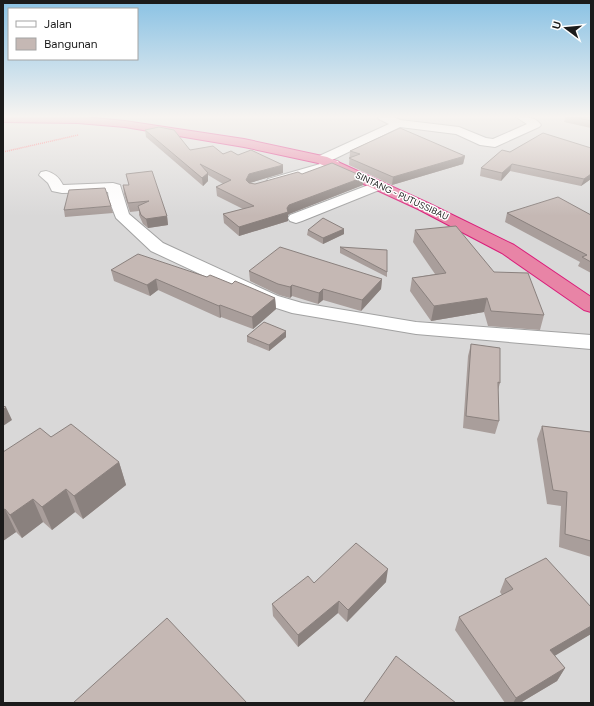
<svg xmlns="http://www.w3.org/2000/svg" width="594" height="706" font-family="Figtree,sans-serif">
<rect width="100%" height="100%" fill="#ede7e0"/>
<path fill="#d9d8d8" d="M 3,117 L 591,117 L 591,703 L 3,703 Z"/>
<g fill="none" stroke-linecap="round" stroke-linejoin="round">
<g stroke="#a2a2a2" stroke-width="2">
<path id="minor" d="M 378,117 L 394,117 L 400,120 L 459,127 L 486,138 L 493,139 L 527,124 L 516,117 C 525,117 535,116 541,125 L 539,127 L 495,147 L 480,145 L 456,134 L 400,127 L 332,160 L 338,161 L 340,164 L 338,167 L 273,186 L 268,185 L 266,182 L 268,179 L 320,164 L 315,160 L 317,157 L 389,124 L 379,119 Z
M 46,171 C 54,173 59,177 63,185 L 113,183 L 120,185 L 129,214 L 163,243 L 278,296 L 302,303 L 416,322 L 591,335 L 591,349 L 416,334 L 292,313 L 264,304 L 151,251 L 116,218 L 109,200 L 108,192 L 62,193 L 52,191 L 48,183 L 39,175 L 41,172 Z
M 379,181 L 384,182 L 386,185 L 384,188 L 302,221 L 296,223 L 290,221 L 288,218 L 290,215 Z"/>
</g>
<g stroke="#da1e7b" stroke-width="2">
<path id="highway" d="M 3,117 L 85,117 L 125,121 L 244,139 L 327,157 L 428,203 L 514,245 L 591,297 L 591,312 L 584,310 L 502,253 L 418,209 L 318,163 L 244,147 L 125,127 L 78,123 L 3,122 Z"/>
</g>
<path stroke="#fe6168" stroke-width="1.5" stroke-dasharray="1 1" stroke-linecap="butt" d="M 3,152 L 78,135"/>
<use href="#minor" fill="#fff" fill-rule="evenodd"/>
<use href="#highway" fill="#e884a6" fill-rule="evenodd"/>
</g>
<path fill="#a99e9b" d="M 566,117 L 591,117 L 591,128 L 564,122 Z
M 145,130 L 190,150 L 238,155 L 283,173 L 249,183 L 255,184 L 302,174 L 363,185 L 289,214 L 288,215 L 288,221 L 239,236 L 224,223 L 223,214 L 243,209 L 217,196 L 216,187 L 223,184 L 208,175 L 208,181 L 203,186 L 146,137 Z
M 591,148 L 591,179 L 581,186 L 510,171 L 501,181 L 480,176 L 481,168 L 510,152 Z
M 350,151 L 465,156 L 463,164 L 392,185 L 349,165 Z
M 126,174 L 167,216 L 168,225 L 148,228 L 143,224 L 139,215 L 139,211 L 130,212 L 124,194 L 123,185 L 129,185 Z
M 111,206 L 113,213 L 65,217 L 64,210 Z
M 507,213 L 591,215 L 591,273 L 578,266 L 580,262 L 505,222 Z
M 344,229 L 344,234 L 323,244 L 307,235 L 308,230 Z
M 415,230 L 494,272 L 544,315 L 540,330 L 488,326 L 484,312 L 431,321 L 410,291 L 412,278 L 435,274 L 413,242 Z
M 340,247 L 387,272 L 387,277 L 340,253 Z
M 111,270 L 207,277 L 232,284 L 275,298 L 276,309 L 253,329 L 221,317 L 220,318 L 158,290 L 150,296 L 114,281 Z
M 249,271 L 382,279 L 381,289 L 361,311 L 323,300 L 318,304 L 292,296 L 290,298 L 279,295 L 250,281 Z
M 286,331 L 286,337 L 269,351 L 247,342 L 247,336 Z
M 471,344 L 500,383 L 498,390 L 499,421 L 495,434 L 463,428 L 468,356 Z
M 542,426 L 591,432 L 591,557 L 559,547 L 561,506 L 547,504 L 537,439 Z
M 3,452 L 119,462 L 126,485 L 83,519 L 75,512 L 52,530 L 43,522 L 22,538 L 16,532 L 3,541 Z
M 505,579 L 591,634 L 554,655 L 565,668 L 557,681 L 520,703 L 505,703 L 455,630 L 459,617 L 502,595 L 500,592 Z
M 386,582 L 347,622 L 338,613 L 298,647 L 273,616 L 272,604 L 314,583 Z"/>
<path fill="#8a817e" d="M 465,156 L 463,164 L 392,185 L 393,177 Z
M 512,164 L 510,171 L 501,181 L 502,173 Z
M 283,165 L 283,173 L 250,183 L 247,188 L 246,180 L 249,174 Z
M 208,173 L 208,181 L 203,186 L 202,178 Z
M 591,174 L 591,179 L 581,186 L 584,179 Z
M 364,177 L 363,185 L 289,214 L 288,215 L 288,221 L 239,236 L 239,227 L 287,208 L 289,205 Z
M 167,216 L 168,225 L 148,228 L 146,219 Z
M 344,229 L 344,234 L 323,244 L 323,238 Z
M 156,279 L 158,290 L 150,296 L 147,285 Z
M 382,279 L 381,289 L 361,311 L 362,300 Z
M 292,285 L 292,296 L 290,298 L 290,287 Z
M 323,289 L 323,300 L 318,304 L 319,293 Z
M 275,298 L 276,309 L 253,329 L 252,317 Z
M 487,298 L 484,312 L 431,321 L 434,306 Z
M 220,305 L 221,317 L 220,318 L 219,306 Z
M 286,331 L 286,337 L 269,351 L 269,345 Z
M 6,407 L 12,420 L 3,426 L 3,410 Z
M 119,462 L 126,485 L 83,519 L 74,496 Z
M 66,489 L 75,512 L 52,530 L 42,507 Z
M 33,499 L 43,522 L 22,538 L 10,515 Z
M 5,509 L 16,532 L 3,541 L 3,510 Z
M 388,569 L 386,582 L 347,622 L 348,610 Z
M 339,601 L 338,613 L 298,647 L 298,635 Z
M 591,626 L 591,634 L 543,663 L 550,650 Z
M 565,668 L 557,681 L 520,703 L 513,703 L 516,698 Z"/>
<path fill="#c5b8b4" stroke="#8a817e" d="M 575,117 L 591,117 L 591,121 Z
M 159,127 L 174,130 L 190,150 L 213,146 L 223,154 L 231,151 L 238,155 L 251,150 L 283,165 L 249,174 L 246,180 L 249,183 L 255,184 L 298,172 L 302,174 L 332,163 L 364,177 L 289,205 L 287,208 L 288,212 L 239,227 L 223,214 L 254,206 L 216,187 L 231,180 L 200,164 L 208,173 L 202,178 L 145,130 Z
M 400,128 L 465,156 L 393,177 L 349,158 L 360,154 L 350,151 Z
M 543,133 L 591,148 L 591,174 L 584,179 L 512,164 L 502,173 L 481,168 L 502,150 L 510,152 Z
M 152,171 L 167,216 L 146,219 L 141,215 L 138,206 L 149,201 L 128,203 L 123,185 L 129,185 L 126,174 Z
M 105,188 L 111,206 L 64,210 L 69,190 Z
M 558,197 L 591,215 L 591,262 L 582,257 L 587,255 L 507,213 Z
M 323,218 L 344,229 L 323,238 L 308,230 Z
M 456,226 L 494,272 L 528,273 L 544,315 L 491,311 L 487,298 L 434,306 L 412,278 L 446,273 L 415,230 Z
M 280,247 L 382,279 L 362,300 L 323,289 L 319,293 L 292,285 L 290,287 L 278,284 L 249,271 Z
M 340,247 L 387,250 L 387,272 Z
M 138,254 L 207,277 L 210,275 L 232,284 L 235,281 L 275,298 L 252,317 L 220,305 L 219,306 L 156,279 L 147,285 L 111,270 Z
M 264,322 L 286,331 L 269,345 L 247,336 Z
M 471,344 L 500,348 L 500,383 L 498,382 L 499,421 L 466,416 Z
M 3,406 L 6,407 L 3,410 Z
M 71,424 L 119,462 L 74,496 L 66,489 L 42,507 L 33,499 L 10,515 L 5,509 L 3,510 L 3,452 L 40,428 L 51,437 Z
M 542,426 L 591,432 L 591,541 L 565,534 L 567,492 L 553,490 Z
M 356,543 L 388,569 L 348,610 L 339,601 L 298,635 L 272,604 L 308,576 L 314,583 Z
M 546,558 L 591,607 L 591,626 L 550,650 L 565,668 L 516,698 L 459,617 L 513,589 L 505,579 Z
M 167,618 L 247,703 L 73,703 Z
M 396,656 L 456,703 L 363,703 Z"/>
<linearGradient id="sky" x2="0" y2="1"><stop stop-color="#8ac2e4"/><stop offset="0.54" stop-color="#f7f4f1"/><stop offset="1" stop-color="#f7f4f1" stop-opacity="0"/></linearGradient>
<rect width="594" height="216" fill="url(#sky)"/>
<g text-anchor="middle" stroke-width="3" stroke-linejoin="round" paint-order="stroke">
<g font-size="9" fill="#1b1b1b" stroke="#fff">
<text transform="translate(402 196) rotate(25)" y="3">SINTANG - PUTUSSIBAU</text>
</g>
</g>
<rect width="594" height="706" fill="none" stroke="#1b1b1b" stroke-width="8"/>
<rect x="8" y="8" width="130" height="52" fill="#ffffff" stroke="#a4a4a4"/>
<rect x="16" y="21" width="20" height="6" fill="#ffffff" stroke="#a4a4a4"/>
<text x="44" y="28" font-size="12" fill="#1b1b1b">Jalan</text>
<rect x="16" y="38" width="20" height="12" fill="#c5b8b4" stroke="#a4a4a4"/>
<text x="44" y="48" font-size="12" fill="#1b1b1b">Bangunan</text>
<g transform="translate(566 28) rotate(286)" stroke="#ffffff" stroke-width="3" paint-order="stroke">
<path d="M0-3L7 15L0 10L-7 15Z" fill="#1b1b1b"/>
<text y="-6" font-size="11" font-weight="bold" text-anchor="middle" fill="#1b1b1b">U</text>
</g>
</svg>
